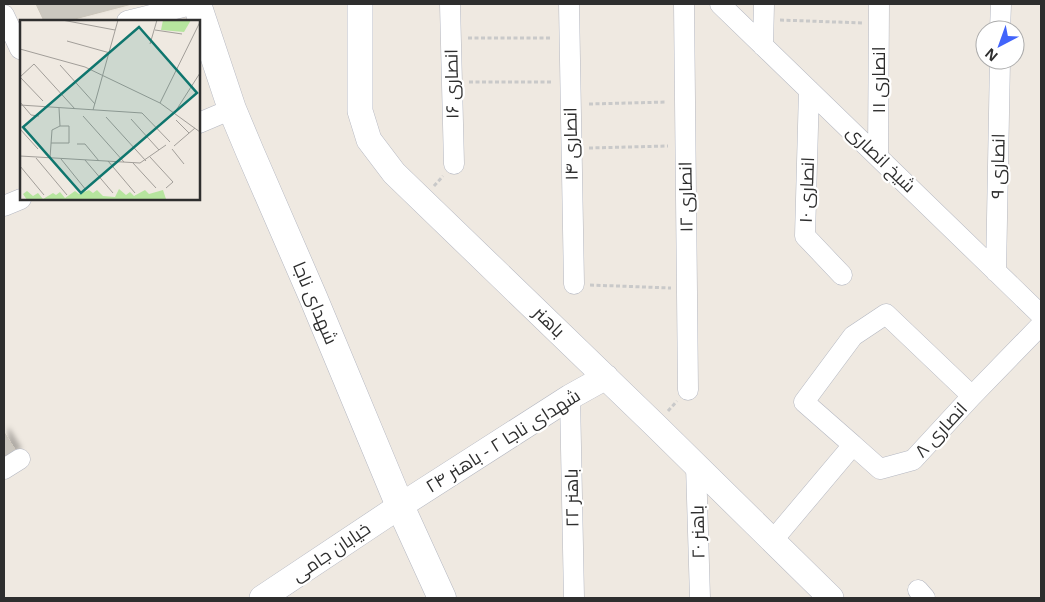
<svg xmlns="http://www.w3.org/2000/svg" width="1045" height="602" font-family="'Noto Sans',Cairo,sans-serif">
<defs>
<filter id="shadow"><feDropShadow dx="4.5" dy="-4.5" stdDeviation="2.5" flood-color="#0004"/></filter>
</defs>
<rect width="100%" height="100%" fill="#efe9e1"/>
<path fill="#cbc7bf" stroke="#cbc5ba" filter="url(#shadow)" d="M 36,4 L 132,4 L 67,21 L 44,21 Z
M 4,432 L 17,453 L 4,460 Z"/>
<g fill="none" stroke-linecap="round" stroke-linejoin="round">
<g stroke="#b4b7c1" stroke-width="21">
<path id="minor" d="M 450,4 L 454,164
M 569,4 L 574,284
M 684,4 L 688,390
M 720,4 L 1041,315
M 4,15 L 20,49
M 127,21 L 195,4
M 1000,30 L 1001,4
M 763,46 L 764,4
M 809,90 L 805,236 L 842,275
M 199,123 L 232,109
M 878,157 L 879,4
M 4,206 L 21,199
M 996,272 L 1000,60
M 570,397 L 574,598
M 853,445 L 804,402 L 853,336 L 886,314 L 972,396
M 696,465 L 700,598
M 4,469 L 20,459
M 773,540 L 853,445 L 880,469 L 913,460 L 972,396 L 1041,325
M 918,590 L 925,598"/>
</g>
<g stroke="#b4b7c1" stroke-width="26">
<path id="tertiary" d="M 360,4 L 360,111 L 369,140 L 394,173 L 655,425 L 831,598
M 262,598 L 400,506 L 570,397 L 606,377"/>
</g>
<g stroke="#b4b7c1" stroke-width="29">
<path id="secondary" d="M 197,4 L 232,109 L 250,152 L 313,297 L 400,506 L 442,598"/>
</g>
<path stroke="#c9c9c9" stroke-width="3" stroke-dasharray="4 2.5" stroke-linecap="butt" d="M 780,20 L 863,23
M 468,38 L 552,38
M 469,82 L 552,82
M 589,104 L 667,102
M 589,148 L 668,146
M 434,186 L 443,176
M 590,285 L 671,288
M 668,411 L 677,401"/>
<use href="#minor" stroke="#fff" stroke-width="20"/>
<use href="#tertiary" stroke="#fff" stroke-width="25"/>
<use href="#secondary" stroke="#fff" stroke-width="28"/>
</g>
<g text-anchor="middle" stroke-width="4.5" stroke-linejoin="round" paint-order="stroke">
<g font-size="18" fill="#2e2e2e" stroke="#fff">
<text transform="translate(879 80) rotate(-90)" y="6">انصاری ۱۱</text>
<text transform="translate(452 84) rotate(-91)" y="6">انصاری ۱۶</text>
<text transform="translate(571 144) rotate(-91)" y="6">انصاری ۱۴</text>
<text transform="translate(881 159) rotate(44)" y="6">شیخ انصاری</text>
<text transform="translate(998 166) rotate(-89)" y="6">انصاری ۹</text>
<text transform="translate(807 190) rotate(-88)" y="6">انصاری ۱۰</text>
<text transform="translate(686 197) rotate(-91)" y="6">انصاری ۱۲</text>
<text transform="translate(315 303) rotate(67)" y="6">شهدای ناجا</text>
<text transform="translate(549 322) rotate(44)" y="6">باهنر</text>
<text transform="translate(941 430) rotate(-47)" y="6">انصاری ۸</text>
<text transform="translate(503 441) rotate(-32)" y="6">شهدای ناجا ۲ - باهنر ۲۴</text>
<text transform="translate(572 498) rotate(-91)" y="6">باهنر ۲۲</text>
<text transform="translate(698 532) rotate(-91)" y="6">باهنر ۲۰</text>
<text transform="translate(331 552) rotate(-34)" y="6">خیابان جامی</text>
</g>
</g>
<g transform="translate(20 20)">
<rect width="180" height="180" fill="#efe9e1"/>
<path d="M 143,0 L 171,0 L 164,12 L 141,10 ZM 99,169 L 106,175 L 110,172 L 114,176 L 125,170 L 129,174 L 143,170 L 146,179 L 7,180 L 3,174 L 7,171 L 13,176 L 18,173 L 23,179 L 33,173 L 36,175 L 40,172 L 45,178 L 55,171 L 59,174 L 69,170 L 73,173 L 77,170 L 83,176 L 95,177 Z" fill="#b6e59e"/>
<path fill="none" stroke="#a29e99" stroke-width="1" d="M 42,0 L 95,10M 135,10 L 162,14M 47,21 L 90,33M 130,24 L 137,0M 0,29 L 65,47 L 140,83 L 180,112M 40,45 L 75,84M 0,57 L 14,44 L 55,89M 0,57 L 23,81M 0,82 L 11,95 L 19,96M 140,83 L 180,2M 0,85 L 122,93 L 150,122M 73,90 L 98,0M 155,92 L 180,53M 63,96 L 104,142M 86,97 L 126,141M 111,99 L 139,130M 156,100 L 169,113M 0,109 L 18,129M 31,123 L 49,123 L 49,106 L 40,106M 57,124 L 65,124 L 79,141M 154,126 L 175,108M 152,129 L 164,144M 0,136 L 120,143 L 146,125M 130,137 L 153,162 L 146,168M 16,138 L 47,175M 30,138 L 32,110 L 40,106 L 39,88M 41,139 L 66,170M 65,140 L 93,173M 88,141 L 115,173M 113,143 L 136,168M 0,146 L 24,175"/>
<path fill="#0f766e" fill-opacity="0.15" stroke="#0f766e" stroke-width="2.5" d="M 119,7 L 177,73 L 61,173 L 3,107 Z"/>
<rect width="180" height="180" fill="none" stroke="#2e2e2e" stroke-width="2.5"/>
</g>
<rect width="1045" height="602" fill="none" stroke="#2e2e2e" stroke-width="10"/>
<g transform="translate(1000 45) rotate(221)"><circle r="24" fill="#ffffff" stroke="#ababab"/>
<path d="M0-4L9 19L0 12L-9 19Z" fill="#4264fb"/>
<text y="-8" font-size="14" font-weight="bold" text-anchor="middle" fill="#2e2e2e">N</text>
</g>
</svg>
